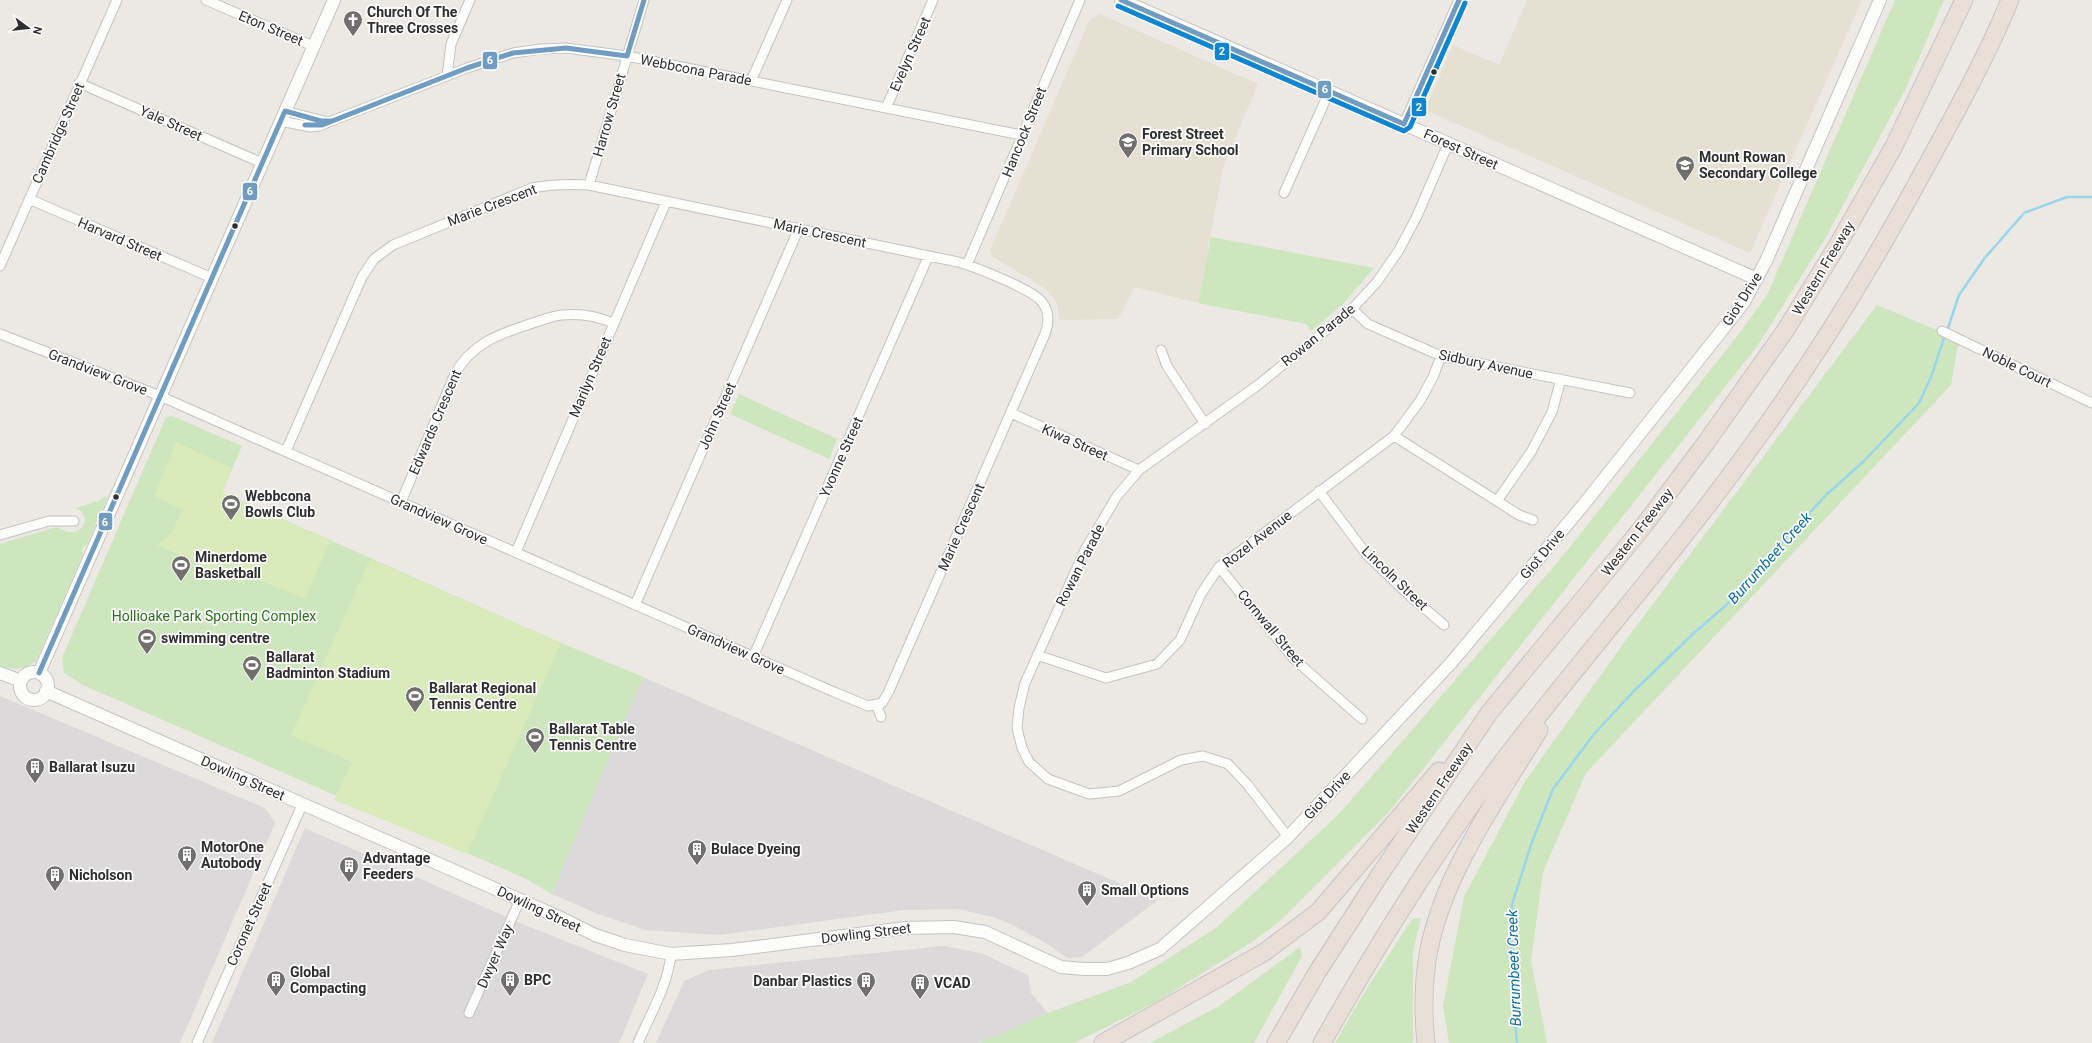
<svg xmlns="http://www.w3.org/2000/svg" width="2092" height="1043" font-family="Roboto,sans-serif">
<rect width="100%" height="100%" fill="#ece8e4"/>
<path fill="#dcd9db" d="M 643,677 L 1158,900 L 1082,957 L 1068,958 L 1044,942 L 1013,925 L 993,917 L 958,909 L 904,910 L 720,935 L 645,930 L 598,914 L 552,894 Z
M 0,696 L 265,808 L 275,823 L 180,1043 L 0,1043 Z
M 305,828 L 525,925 L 648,974 L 619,1043 L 212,1043 Z
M 943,946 L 981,953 L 1028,975 L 1031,993 L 1048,1013 L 979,1043 L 656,1043 L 684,981 L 709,970 Z"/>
<path fill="#e6e0d3" d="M 1527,0 L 1862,0 L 1750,253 L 1425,110 L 1453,45 L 1499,65 Z
M 1100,14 L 1258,84 L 1223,168 L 1198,303 L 1135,287 L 1118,319 L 1060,320 L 1056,301 L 1045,288 L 993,257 L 990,250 L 1090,19 Z"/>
<path fill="#cee6be" d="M 1895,0 L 1944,0 L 1906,88 L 1826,237 L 1758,345 L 1389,812 L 1279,922 L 1252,942 L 1158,1001 L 1074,1043 L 979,1043 L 1048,1013 L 1131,982 L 1216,928 L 1339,814 L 1562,557 L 1742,330 L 1768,293 Z
M 1211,237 L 1374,268 L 1342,305 L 1311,331 L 1306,324 L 1198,303 Z
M 1877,305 L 1959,339 L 1951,385 L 1586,773 L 1543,872 L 1531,961 L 1547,1043 L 1449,1043 L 1443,1006 L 1464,897 L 1524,783 L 1623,644 Z
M 739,394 L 837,439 L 829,459 L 730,414 Z
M 172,416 L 242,446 L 222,492 L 561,643 L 643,677 L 552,894 L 524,878 L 83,685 L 64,673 L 62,658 L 166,417 Z
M 106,496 L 107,498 L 87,545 L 83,547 L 82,557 L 37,659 C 28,670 13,670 0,666 L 0,544 L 56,527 L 68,532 L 75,532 L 82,528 L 85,520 L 82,512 L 76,508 L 98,501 Z
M 1421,918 L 1413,951 L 1413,1043 L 1335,1043 L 1362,996 L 1412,919 Z
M 1300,947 L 1302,956 L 1254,1043 L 1150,1043 L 1219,1006 Z"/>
<path fill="#d9eabb" d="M 176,442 L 232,468 L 222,492 L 330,541 L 305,599 L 259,580 L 252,568 L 244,584 L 157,545 L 172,532 L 182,510 L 154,496 Z
M 370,559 L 561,643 L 467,854 L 334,800 L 352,762 L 291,735 Z"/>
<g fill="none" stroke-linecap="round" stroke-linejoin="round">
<path stroke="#99d6ec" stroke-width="2.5" d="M 1947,331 L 1959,295 L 1984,259 L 2024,213 L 2067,197 L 2092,197
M 1517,1043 L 1511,977 L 1512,904 L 1532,842 L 1553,789 L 1594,734 L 1634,691 L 1694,633 L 1747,587 L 1787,537 L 1826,495 L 1864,461 L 1919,403 L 1931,377 L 1945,335"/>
<g stroke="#c5c4c5" stroke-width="11">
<path id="minor" d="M 206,0 L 313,46
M 447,76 L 451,44 L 470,0
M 751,81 L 787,0
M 79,83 L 262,163
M 886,108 L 933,0
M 285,111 L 328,122
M 280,121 L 311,127 L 319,126 L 467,68 L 513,53 L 541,49 L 566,48 L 627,56 L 1021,135
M 1404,124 L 1459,0
M 589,185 L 644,0
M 1284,193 L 1329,92
M 29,199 L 212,278
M 967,265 L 1080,0
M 0,266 L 117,0
M 1352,309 L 1368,324 L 1441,356 L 1630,393
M 1942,331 L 2092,403
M 0,334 L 160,396 L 241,432 L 834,692 L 868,706 L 882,703 L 888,693 L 1045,334 C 1049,323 1049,311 1042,302 C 1032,289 975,267 958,262 L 589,185 C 569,184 552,184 532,188 L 393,245 L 374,259 L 362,277 L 286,451
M 1161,350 L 1167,366 L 1205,424
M 1011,413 L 1139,470
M 1394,436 L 1497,501 L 1531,452 L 1552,412 L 1561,379
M 1319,491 L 1367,555 L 1410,596 L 1444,625
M 1497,501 L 1519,515 L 1533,520
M 401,502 L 455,374 C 471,344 499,334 530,324 C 540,321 551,316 562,315 C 580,313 597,316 613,323
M 0,535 L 49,521 L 74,521
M 516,552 L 666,202
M 1219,567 L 1294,659 L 1362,719
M 635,605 L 799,228
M 1037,655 L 1106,678 L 1157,664 L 1180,640 L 1201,594 L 1219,567 L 1394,436 L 1420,401 L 1433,377 L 1441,356
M 753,657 L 928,257
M 877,706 L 881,717
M 1288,837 L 1247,784 L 1228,764 L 1203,756 L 1181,760 L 1119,791 L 1089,794 L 1048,779 L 1029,762 L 1022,748 L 1017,728 L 1019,708 L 1025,683 L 1085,550 L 1117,496 L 1139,470 L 1258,385 L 1352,309 L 1377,282 L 1399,250 L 1417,216 L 1448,144
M 469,1013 L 520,900
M 197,1043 L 302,805
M 638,1043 C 650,1015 668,985 671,954"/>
</g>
<g stroke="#c5c4c5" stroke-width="14">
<path id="tertiary" d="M 1121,0 L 1757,279
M20 686a14 14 0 1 1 28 0a14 14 0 1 1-28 0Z
M 0,673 L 21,681
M 39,673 L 334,0
M 46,691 L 559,917 L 595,935 L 625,945 L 671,954 L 732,950 L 905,928 L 954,927 L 985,932 L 1061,967 L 1084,969 L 1107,969 L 1128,963 L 1160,949 L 1288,837 L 1451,663 L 1584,504 L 1723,329 L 1744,302 L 1766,261 L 1880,0"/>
</g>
<g stroke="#c6c5c4" stroke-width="19">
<path id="motorway" d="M 1103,1043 L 1263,953 L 1318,912 L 1439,771
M 1276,1043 L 1318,971 L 1381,873 L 1489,713 L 1642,528 L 1705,444 L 1785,331 L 1840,241 L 1893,148 L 1964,0
M 1322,1043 C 1378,943 1440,844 1510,752 C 1588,651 1673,555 1748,451 C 1815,360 1874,263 1928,163 C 1957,110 1987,56 2010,0
M 1426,1043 C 1423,1014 1423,984 1428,955 C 1441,877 1498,797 1539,730"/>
</g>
<use href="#minor" stroke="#fcfcfb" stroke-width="9"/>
<use href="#tertiary" stroke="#fcfcfb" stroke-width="12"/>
<use href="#motorway" stroke="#eadfd6" stroke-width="17"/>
<g stroke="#fff" stroke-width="8">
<path id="bus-1" d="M 1121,0 L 1404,124 L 1459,0
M 305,125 L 322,125 L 467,68 L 513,53 L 566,48 L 627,56 L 644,0
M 39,673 L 285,111 L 321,121 L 331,121"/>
</g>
<g stroke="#fff" stroke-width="8">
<path id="bus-2" d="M 1118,6 L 1404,131 L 1410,127 L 1465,3"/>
</g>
<use href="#bus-1" stroke="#719cc2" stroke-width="5"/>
<use href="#bus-2" stroke="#0e85d2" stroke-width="5"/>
</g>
<defs>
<g id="church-pin" transform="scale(1)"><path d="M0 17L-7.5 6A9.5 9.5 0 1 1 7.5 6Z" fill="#706f6e" stroke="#fff"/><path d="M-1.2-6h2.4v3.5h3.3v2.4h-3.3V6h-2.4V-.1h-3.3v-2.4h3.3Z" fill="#fff"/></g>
<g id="school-pin" transform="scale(1)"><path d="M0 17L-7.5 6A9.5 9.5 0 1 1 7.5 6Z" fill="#706f6e" stroke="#fff"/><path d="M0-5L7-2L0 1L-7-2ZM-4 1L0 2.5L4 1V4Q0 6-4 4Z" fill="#fff"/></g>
<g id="stadium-pin" transform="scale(1)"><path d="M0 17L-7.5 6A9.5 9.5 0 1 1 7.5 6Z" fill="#706f6e" stroke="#fff"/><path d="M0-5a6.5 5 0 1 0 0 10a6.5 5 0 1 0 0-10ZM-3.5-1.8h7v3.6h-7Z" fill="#fff"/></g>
<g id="building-pin" transform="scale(1)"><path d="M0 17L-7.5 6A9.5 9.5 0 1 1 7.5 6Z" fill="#706f6e" stroke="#fff"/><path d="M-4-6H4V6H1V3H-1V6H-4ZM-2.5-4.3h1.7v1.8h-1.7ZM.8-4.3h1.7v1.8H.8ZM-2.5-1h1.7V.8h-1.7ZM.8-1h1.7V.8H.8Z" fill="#fff"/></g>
</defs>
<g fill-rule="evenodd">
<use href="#church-pin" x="353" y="20"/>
<use href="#school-pin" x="1128" y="142"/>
<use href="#school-pin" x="1685" y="165"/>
<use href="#stadium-pin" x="231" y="504"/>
<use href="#stadium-pin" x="181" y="565"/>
<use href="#stadium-pin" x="147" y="638"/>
<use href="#stadium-pin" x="252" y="665"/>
<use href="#stadium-pin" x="415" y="696"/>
<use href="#stadium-pin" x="535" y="737"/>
<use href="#building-pin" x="35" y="767"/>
<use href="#building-pin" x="697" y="849"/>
<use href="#building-pin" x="187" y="855"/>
<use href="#building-pin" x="349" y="866"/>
<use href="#building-pin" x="55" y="875"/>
<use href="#building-pin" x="1087" y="890"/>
<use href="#building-pin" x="276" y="980"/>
<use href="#building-pin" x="510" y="980"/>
<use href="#building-pin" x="866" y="981"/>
<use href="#building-pin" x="920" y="983"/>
</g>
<g fill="#2e2e2e" stroke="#fff" stroke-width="1.5">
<circle cx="1434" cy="72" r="3.5"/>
<circle cx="235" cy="226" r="3.5"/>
<circle cx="116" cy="497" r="3.5"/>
</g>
<g text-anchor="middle" stroke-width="3.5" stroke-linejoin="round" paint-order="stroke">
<g font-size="14" font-weight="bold" fill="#2e2e2e" stroke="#fff" text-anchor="start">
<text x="367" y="17">Church Of The<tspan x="367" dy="16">Three Crosses</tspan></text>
<text x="1142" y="139">Forest Street<tspan x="1142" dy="16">Primary School</tspan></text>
<text x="1699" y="162">Mount Rowan<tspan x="1699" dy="16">Secondary College</tspan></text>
<text x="245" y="501">Webbcona<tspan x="245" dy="16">Bowls Club</tspan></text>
<text x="195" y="562">Minerdome<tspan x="195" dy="16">Basketball</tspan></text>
<text x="161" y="643">swimming centre</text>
<text x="266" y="662">Ballarat<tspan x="266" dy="16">Badminton Stadium</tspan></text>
<text x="429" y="693">Ballarat Regional<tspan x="429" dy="16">Tennis Centre</tspan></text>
<text x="549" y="734">Ballarat Table<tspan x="549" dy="16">Tennis Centre</tspan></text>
<text x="49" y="772">Ballarat Isuzu</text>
<text x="201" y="852">MotorOne<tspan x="201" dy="16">Autobody</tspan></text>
<text x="711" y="854">Bulace Dyeing</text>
<text x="363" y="863">Advantage<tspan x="363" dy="16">Feeders</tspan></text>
<text x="69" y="880">Nicholson</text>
<text x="1101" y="895">Small Options</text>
<text x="290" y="977">Global<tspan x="290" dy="16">Compacting</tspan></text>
<text x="524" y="985">BPC</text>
<text x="852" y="986" text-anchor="end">Danbar Plastics</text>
<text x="934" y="988">VCAD</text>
</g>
<g font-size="14" fill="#2e2e2e" stroke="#fff">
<text transform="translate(271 28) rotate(23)" y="5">Eton Street</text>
<text transform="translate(910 54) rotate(-66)" y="5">Evelyn Street</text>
<text transform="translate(696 70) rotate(11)" y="5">Webbcona Parade</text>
<text transform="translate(609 115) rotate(-74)" y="5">Harrow Street</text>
<text transform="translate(171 123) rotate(24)" y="5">Yale Street</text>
<text transform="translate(1024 132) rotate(-68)" y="5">Hancock Street</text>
<text transform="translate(58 133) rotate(-66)" y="5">Cambridge Street</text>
<text transform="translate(1461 149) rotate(24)" y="5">Forest Street</text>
<text transform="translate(492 205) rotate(-21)" y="5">Marie Crescent</text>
<text transform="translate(820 233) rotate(12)" y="5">Marie Crescent</text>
<text transform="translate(120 239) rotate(23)" y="5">Harvard Street</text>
<text transform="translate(1823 268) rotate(-59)" y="5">Western Freeway</text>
<text transform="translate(1742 299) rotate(-57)" y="5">Giot Drive</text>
<text transform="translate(1318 335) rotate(-39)" y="5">Rowan Parade</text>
<text transform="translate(1486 364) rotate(12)" y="5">Sidbury Avenue</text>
<text transform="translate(2017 367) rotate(26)" y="5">Noble Court</text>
<text transform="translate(98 372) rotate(21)" y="5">Grandview Grove</text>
<text transform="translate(590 377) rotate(-67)" y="5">Marilyn Street</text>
<text transform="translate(717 416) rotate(-66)" y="5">John Street</text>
<text transform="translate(435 422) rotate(-67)" y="5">Edwards Crescent</text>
<text transform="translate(1075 442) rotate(24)" y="5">Kiwa Street</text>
<text transform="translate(841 457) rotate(-66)" y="5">Yvonne Street</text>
<text transform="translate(439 519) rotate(24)" y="5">Grandview Grove</text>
<text transform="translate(961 527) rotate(-66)" y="5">Marie Crescent</text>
<text transform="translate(1637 532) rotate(-52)" y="5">Western Freeway</text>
<text transform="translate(1257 539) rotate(-38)" y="5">Rozel Avenue</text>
<text transform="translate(1542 554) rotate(-50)" y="5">Giot Drive</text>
<text transform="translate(1080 565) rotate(-63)" y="5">Rowan Parade</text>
<text transform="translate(1395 578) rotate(44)" y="5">Lincoln Street</text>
<text transform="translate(1271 628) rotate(50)" y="5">Cornwall Street</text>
<text transform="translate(736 649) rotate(24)" y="5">Grandview Grove</text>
<text transform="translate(243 778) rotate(24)" y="5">Dowling Street</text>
<text transform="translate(1439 788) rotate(-56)" y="5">Western Freeway</text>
<text transform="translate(1327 795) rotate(-47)" y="5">Giot Drive</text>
<text transform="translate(539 909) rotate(25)" y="5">Dowling Street</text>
<text transform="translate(249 924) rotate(-66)" y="5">Coronet Street</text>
<text transform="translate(866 933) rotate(-7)" y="5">Dowling Street</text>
<text transform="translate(495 956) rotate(-66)" y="5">Dwyer Way</text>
</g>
<g font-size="14" fill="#2c6e1b" stroke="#fff">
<text x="214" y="621">Hollioake Park Sporting Complex</text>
</g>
<g font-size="15" font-style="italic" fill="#0d6fa3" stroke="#fff">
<text transform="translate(1770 558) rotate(-48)" y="5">Burrumbeet Creek</text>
<text transform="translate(1514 968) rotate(-92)" y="5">Burrumbeet Creek</text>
</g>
</g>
<g stroke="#fff" stroke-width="1.5">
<rect x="1214" y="42" width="16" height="19" rx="4" fill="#0e85d2"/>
<rect x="482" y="51" width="16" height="19" rx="4" fill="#719cc2"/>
<rect x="1317" y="80" width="15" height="19" rx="4" fill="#719cc2"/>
<rect x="1411" y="97" width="16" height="20" rx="4" fill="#0e85d2"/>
<rect x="242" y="182" width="16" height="19" rx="4" fill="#719cc2"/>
<rect x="98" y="512" width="15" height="19" rx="4" fill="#719cc2"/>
</g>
<g font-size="11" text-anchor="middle" font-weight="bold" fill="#fff">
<text x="1222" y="55">2</text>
<text x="490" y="64">6</text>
<text x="1325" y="93">6</text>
<text x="1419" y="111">2</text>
<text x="250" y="195">6</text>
<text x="105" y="526">6</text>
</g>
<g transform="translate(28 28) rotate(105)" stroke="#ffffff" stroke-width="3" paint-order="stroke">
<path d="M0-3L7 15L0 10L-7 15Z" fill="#2e2e2e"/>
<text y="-6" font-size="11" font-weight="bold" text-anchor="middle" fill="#2e2e2e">N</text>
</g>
</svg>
